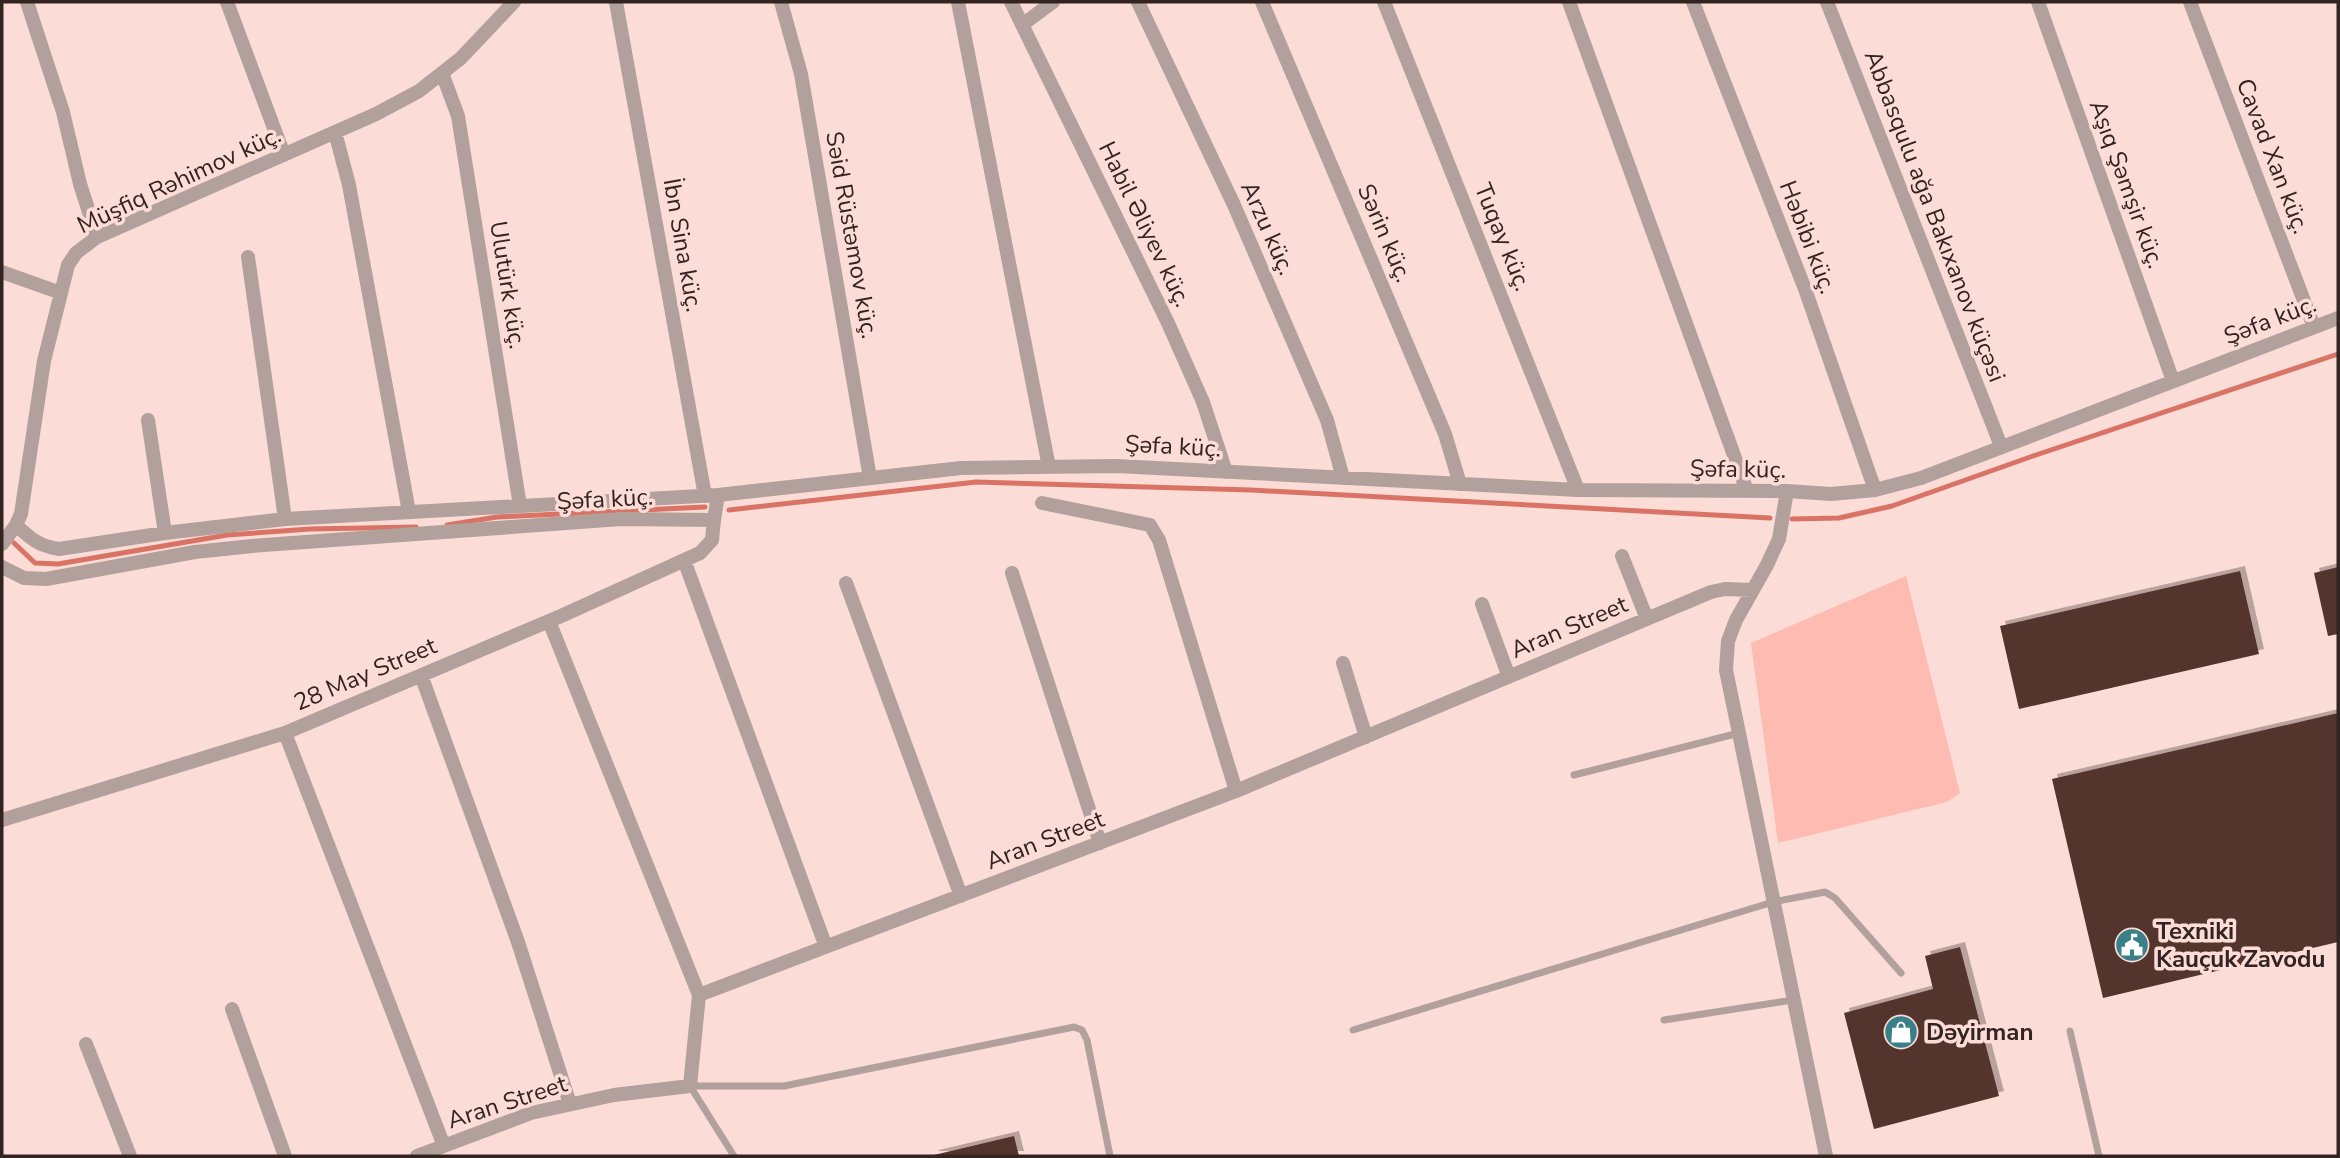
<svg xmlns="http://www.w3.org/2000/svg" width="2340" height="1158" font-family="'Nunito Sans',sans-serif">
<defs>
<filter id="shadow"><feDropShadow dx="5" dy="-5" stdDeviation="0" flood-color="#0004"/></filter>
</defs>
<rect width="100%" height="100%" fill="#fcdcd6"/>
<path fill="#febbb1" d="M 1906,576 L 1960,793 L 1947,802 L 1778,843 L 1751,643 Z"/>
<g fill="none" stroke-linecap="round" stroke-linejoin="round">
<path stroke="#d87366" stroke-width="5" d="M 729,510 L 976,482 L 1251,490 L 1770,518
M 1792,519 L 1839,518 L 1892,506 L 2033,456 L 2338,354
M 447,525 L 497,517 L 705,507
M 14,543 L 35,563 L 58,564 L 227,535 L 310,529 L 416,527"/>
</g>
<path fill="#53342f" filter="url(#shadow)" d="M 2338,567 L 2338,634 L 2328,636 L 2314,573 Z
M 2240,571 L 2259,654 L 2019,709 L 2000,626 Z
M 2338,713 L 2338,942 L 2103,998 L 2052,779 Z
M 1960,947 L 1999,1096 L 1874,1129 L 1844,1013 L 1933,989 L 1925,956 Z
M 1014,1136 L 1019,1156 L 934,1156 L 934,1155 Z"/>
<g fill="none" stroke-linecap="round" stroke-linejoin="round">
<path stroke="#b2a09d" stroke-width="7" d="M 1574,775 L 1739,733
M 1664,1020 L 1793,1000
M 1353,1030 L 1773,902 L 1825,892 L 1835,898 L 1901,973
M 2070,1031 L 2099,1156
M 734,1156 L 690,1086 L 784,1086 L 1074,1027 L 1082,1030 L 1087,1040 L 1110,1156"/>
<path stroke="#b2a09d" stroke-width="14" d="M 27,2 L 63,112 L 80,184 L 97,237
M 227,2 L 284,155
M 616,2 L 705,496
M 781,2 L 801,74 L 870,478
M 958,2 L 1049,467
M 1011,2 L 1168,323 L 1203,402 L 1226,472
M 1138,2 L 1234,205 L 1327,420 L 1343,478
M 1262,2 L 1445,434 L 1460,484
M 1384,2 L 1578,490
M 1569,2 L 1747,491
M 1693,2 L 1805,289 L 1875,490
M 1827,2 L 2001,446
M 2038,2 L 2173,381
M 2190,2 L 2314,327
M 1022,25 L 1053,2
M 442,73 L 458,116 L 520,506
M 335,132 L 349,185 L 409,512
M 248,257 L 285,519
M 2,272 L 61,293
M 148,420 L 165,533
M 1787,491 L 1779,539 L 1767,565 L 1736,620 L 1728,641 L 1726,670 L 1826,1156
M 1042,503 L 1150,525 L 1159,540 L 1236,791
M 16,525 C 31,539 39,546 59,549 L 165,533 L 285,519 L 718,495
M 2,544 L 16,525 L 21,514 L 44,361 L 68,265 L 76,253 L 97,237 L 376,114 L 419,91 L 442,73 L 461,58 L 514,2
M 1622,556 L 1647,619
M 684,560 L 826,947
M 2,567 L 24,578 L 46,579 L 195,552 L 252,546 L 621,519 L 714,520 L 718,495 L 961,468 L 1117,466 L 1578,490 L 1787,491 L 1831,494 L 1875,490 L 1921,478 L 2338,318
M 1012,573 L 1100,843
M 846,583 L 961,896
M 1482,604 L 1509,677
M 549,621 L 699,995
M 1343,663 L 1366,737
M 421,675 L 518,942 L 570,1104
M 285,733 L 444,1146
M 2,820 L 285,733 L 561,616 L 700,553 L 712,540 L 714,520
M 232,1009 L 285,1156
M 86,1044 L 130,1156
M 417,1156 L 531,1113 L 614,1095 L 690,1086 L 699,995 L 1236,791 L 1711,592 L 1725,589 L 1753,590"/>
</g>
<defs>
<g id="civic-disc" transform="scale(1.75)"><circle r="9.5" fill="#39808a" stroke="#fcdcd6"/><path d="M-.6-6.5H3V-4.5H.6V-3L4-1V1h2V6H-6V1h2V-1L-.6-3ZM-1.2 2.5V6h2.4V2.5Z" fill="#fff"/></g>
<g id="shop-disc" transform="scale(1.75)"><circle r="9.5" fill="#39808a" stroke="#fcdcd6"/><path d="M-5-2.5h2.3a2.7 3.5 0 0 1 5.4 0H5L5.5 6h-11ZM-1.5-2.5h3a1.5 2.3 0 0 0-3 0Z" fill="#fff"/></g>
</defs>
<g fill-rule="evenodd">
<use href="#civic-disc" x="2132" y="945"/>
<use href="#shop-disc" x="1901" y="1032"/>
</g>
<g text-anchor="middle" stroke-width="7" stroke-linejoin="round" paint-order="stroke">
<g font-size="24" fill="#332422" stroke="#fcdcd6">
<text transform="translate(2273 156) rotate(69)" y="8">Cavad Xan küç.</text>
<text transform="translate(179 180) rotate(-25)" y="8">Müşfiq Rəhimov küç.</text>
<text transform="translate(2127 184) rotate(70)" y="8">Aşıq Şəmşir küç.</text>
<text transform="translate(1935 216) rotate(69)" y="8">Abbasqulu ağa Bakıxanov küçəsi</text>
<text transform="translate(1145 224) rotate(64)" y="8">Habil Əliyev küç.</text>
<text transform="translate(1268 228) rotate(66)" y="8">Arzu küç.</text>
<text transform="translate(1385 233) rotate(67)" y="8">Sərin küç.</text>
<text transform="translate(852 235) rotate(80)" y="8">Səid Rüstəmov küç.</text>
<text transform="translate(1503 237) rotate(68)" y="8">Tuqay küç.</text>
<text transform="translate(1808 237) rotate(69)" y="8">Həbibi küç.</text>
<text transform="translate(683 245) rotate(80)" y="8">İbn Sina küç.</text>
<text transform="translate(508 285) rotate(81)" y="8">Ulutürk küç.</text>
<text transform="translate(2270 320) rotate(-21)" y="8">Şəfa küç.</text>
<text transform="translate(1173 446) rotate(3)" y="8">Şəfa küç.</text>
<text transform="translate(1738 469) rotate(1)" y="8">Şəfa küç.</text>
<text transform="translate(605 499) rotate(-3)" y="8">Şəfa küç.</text>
<text transform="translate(1569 627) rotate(-23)" y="8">Aran Street</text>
<text transform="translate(365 674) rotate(-23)" y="8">28 May Street</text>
<text transform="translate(1045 840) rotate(-21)" y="8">Aran Street</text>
<text transform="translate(507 1102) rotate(-18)" y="8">Aran Street</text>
</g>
<g font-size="24" font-weight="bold" fill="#332422" stroke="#fcdcd6" text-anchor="start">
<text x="2156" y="939">Texniki<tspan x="2156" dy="28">Kauçuk Zavodu</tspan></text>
<text x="1926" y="1040">Dəyirman</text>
</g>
</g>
<rect width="2340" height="1158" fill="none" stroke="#332422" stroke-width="7"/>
</svg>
